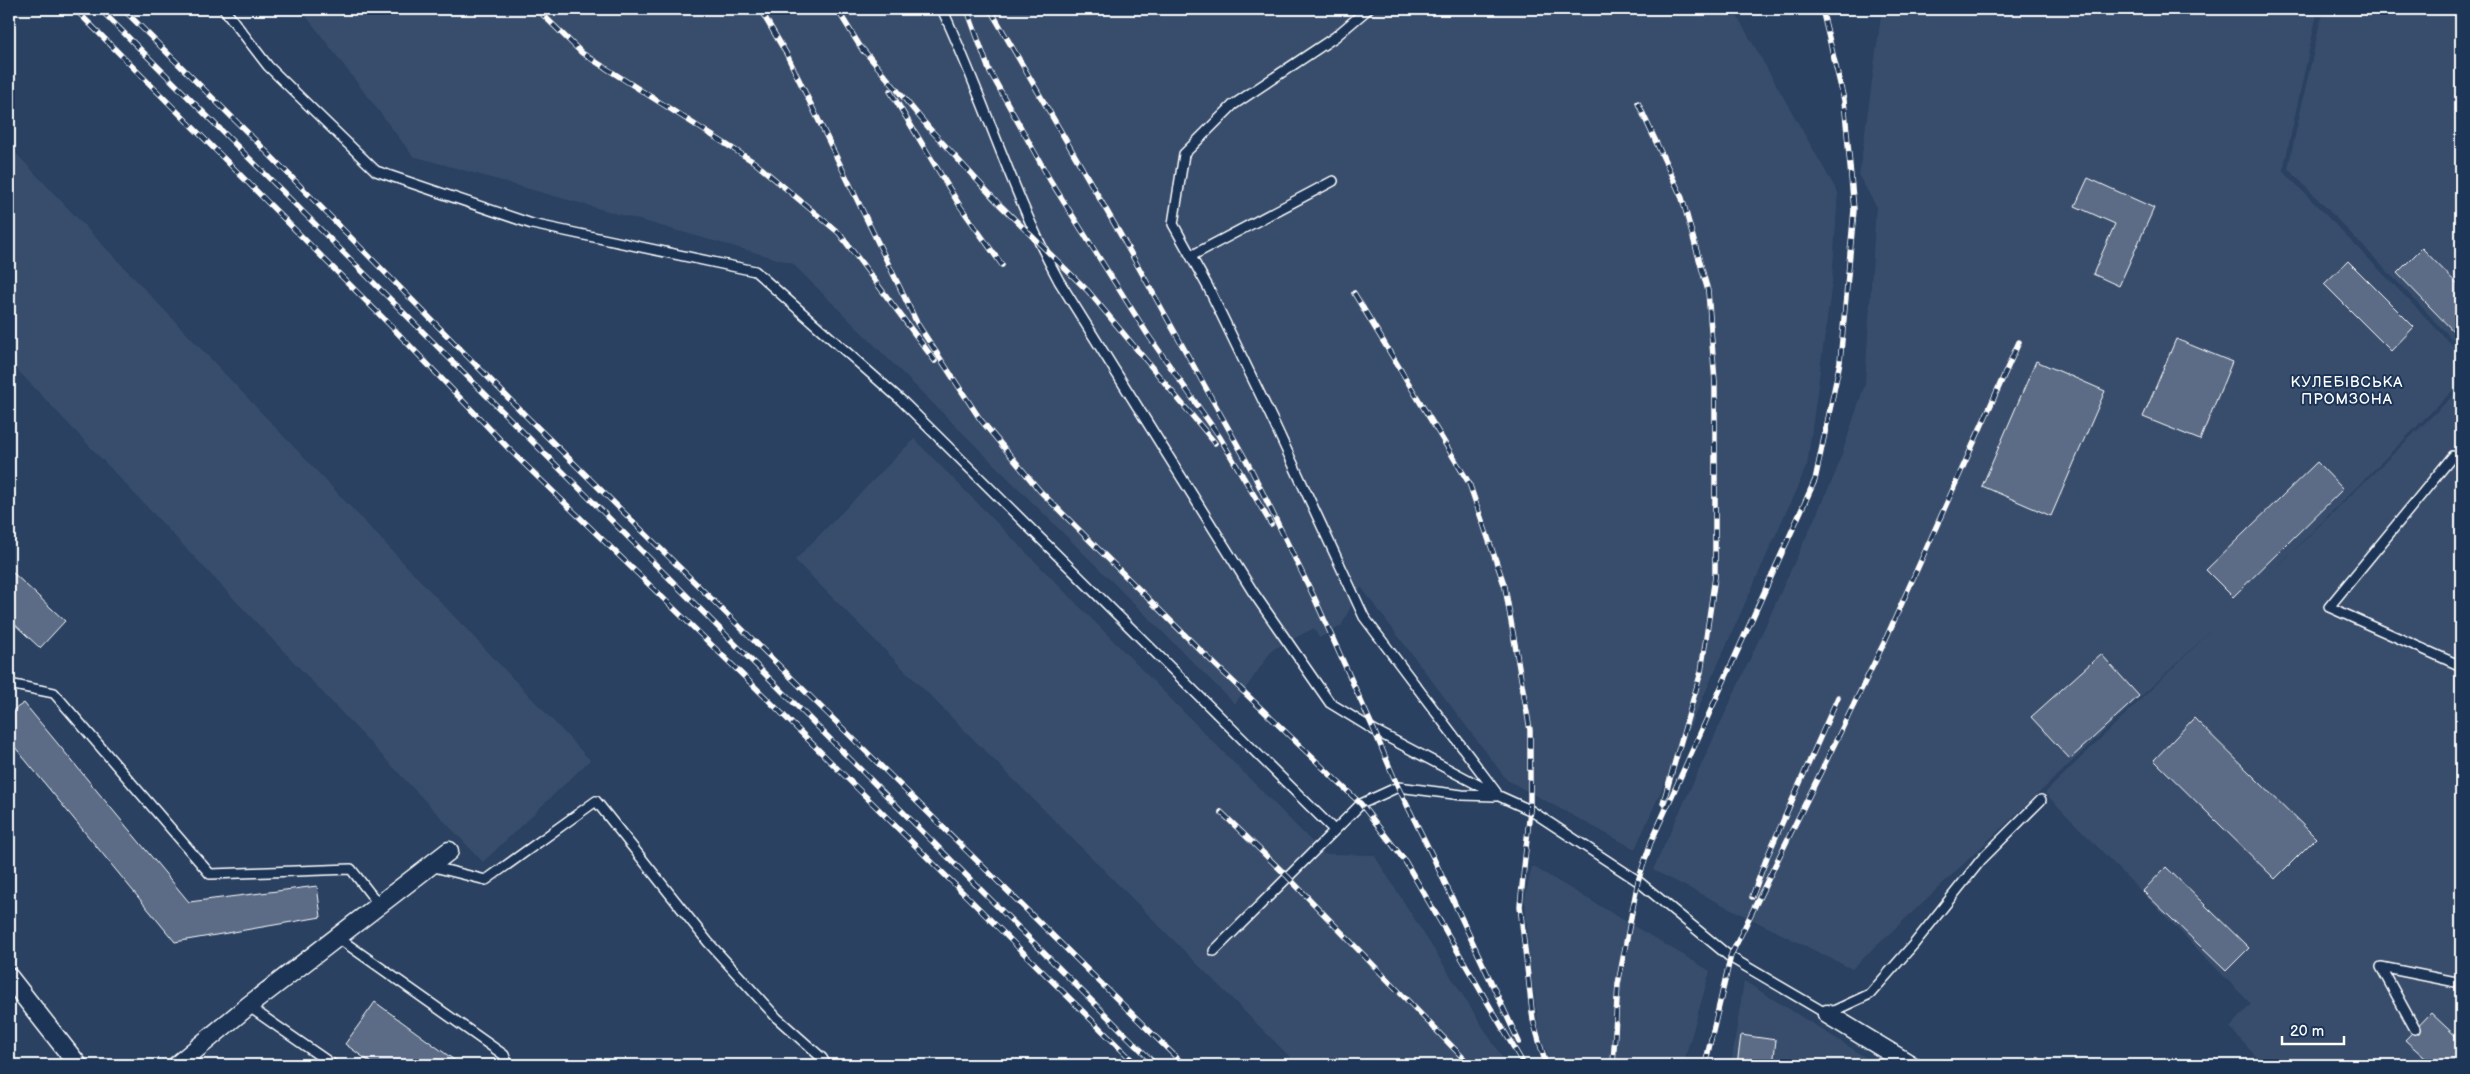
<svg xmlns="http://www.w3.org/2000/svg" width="2470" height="1074" font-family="'Balsamiq Sans',sans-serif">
<rect width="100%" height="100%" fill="#2a4161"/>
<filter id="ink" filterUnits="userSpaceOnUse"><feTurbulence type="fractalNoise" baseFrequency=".02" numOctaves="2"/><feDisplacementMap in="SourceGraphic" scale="10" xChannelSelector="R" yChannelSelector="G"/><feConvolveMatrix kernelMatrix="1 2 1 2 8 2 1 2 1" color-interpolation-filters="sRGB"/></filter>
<g filter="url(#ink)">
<path fill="#394e6c" d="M 301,9 L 1733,9 L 1838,193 L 1832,282 L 1807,465 L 1635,849 L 1507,780 L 1361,587 L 1341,626 L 1319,638 L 1314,628 L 1272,650 L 1235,704 L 792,263 L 413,156 Z
M 1882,9 L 2318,9 L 2283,171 L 2461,354 L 2461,382 L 2267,577 L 2461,388 L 2461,1065 L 2264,1065 L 2230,1028 L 2251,1004 L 2045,793 L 2219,623 L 1852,969 L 1653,870 L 1836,472 L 1865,384 L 1876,206 L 1859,176 Z
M 2323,9 L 2461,9 L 2461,348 L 2288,168 Z
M 9,146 L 590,760 L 483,862 L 9,361 Z
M 914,439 L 1324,854 L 1374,855 L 1505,1062 L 1502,1065 L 1298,1065 L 795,560 Z
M 1532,866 L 1710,971 L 1683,1065 L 1551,1065 L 1539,1029 L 1530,964 L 1525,899 Z
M 1744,981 L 1829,1034 L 1877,1065 L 1731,1065 Z"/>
<path fill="#5b6c86" stroke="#fff" d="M 2088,178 L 2154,208 L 2119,286 L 2093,274 L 2115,224 L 2075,206 Z
M 2422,248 L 2461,288 L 2461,339 L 2397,273 Z
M 2348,261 L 2414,327 L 2391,351 L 2324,284 Z
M 2176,339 L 2232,362 L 2200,440 L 2143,417 Z
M 2036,361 L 2105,391 L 2051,516 L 1982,486 Z
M 2317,462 L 2343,489 L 2233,597 L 2206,570 Z
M 9,569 L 65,621 L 40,648 L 9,619 Z
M 2101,654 L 2139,696 L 2070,759 L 2031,717 Z
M 24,703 L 189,902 L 317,886 L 321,917 L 175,942 L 9,740 L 9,713 Z
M 2194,718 L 2316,838 L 2275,879 L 2154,760 Z
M 2166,867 L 2249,948 L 2226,971 L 2143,891 Z
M 375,1002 L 461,1065 L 374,1065 L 345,1044 Z
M 2431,1013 L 2461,1041 L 2461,1065 L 2433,1065 L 2405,1040 Z
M 1741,1035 L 1776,1040 L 1773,1065 L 1737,1065 Z
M 2038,1057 L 2049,1065 L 2033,1065 Z"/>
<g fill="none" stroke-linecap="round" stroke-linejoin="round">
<g stroke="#fff" stroke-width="12">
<path id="service" d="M 224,9 L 268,66 L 376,171 L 532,224 L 755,271 L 902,401 L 1334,830
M 942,9 C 984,98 1012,194 1059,281 L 1253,592 L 1330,703 L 1374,730 L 1499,796 L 1530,810 L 1638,881 L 1730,957 L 1827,1014 L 1870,994 L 1914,944 L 1981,860 L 2041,800
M 1368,9 L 1335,37 L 1233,105 L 1184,154 L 1173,224 L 1208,287 L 1274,423 L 1364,617 L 1496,792
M 1191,256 L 1333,181
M 2461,458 L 2453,456 L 2329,607 L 2461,666
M 9,684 L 54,693 L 210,874 L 351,869 L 379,905
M 430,866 L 486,880 L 596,801 L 708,942 L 777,1018 L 822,1058 L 826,1065
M 337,937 L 504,1055 L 508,1065
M 1214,951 L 1361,804 L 1398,787 L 1462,795 L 1496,796
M 2381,967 L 2461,983
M 2381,967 L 2415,1029
M 248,1006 L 333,1065"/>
</g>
<g stroke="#fff" stroke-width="21">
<path id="minor" d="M 9,977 L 78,1065
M 1827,1014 L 1911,1065
M 177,1065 L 248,1006 L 449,851"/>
</g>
<use href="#service" stroke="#1d3557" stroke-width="9"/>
<use href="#minor" stroke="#1d3557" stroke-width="18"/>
<g stroke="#fff" stroke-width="5.5">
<path id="rail" d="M 75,9 L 390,325 L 511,451 L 755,687 L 1137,1065
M 100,9 L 1156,1065
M 123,9 L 256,141 L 527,417 L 1184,1065
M 537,9 L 582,53 L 754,162 L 839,233 L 935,361
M 760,9 L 786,53 L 917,323 L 980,419 L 1040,491 L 1201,651 L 1361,804 L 1405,861 L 1524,1065
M 837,9 L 863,51
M 967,9 L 989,70 L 1050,180 L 1148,335 L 1219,436 L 1271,524
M 990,9 L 1119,232 L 1251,469 L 1314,597 L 1374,730 L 1398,787 L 1433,857 L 1519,1042
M 861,47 L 929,128 L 999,204 L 1088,291 L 1215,443
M 890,91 L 960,206 L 1002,265
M 1638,103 L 1682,198 L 1708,291 L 1715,382 L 1715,577 L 1701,672 L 1663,803
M 1354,293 L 1469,483 L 1505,587 L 1530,730 L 1530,810 L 1520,906 L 1533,1020 L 1546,1065
M 1221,812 L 1287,876 L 1470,1065
M 1752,897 L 1767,857 L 1838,697
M 1730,957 L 1884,643 L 2019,342
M 1613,1065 L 1618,984 L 1638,881 L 1651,842 L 1815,480 L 1840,362 L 1854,210 L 1844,100 L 1822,9
M 1705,1065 L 1732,951"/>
</g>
<use href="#rail" stroke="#1d3557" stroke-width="4" stroke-dasharray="11" stroke-linecap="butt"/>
</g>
</g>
<g text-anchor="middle" stroke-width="4" stroke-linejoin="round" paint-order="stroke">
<g font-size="15" letter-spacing="1" fill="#fff" stroke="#1d3557">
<text x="2347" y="387">КУЛЕБІВСЬКА<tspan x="2347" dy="17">ПРОМЗОНА</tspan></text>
</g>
</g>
<rect width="2470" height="1074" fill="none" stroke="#1d3557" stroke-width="30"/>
<rect x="15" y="15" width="2440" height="1044" fill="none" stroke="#fff" stroke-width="2" filter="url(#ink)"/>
<path d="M2282 1036v8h62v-8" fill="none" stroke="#ffffff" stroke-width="2.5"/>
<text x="2290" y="1036" font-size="15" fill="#ffffff" stroke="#1d3557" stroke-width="4" paint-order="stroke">20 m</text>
</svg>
